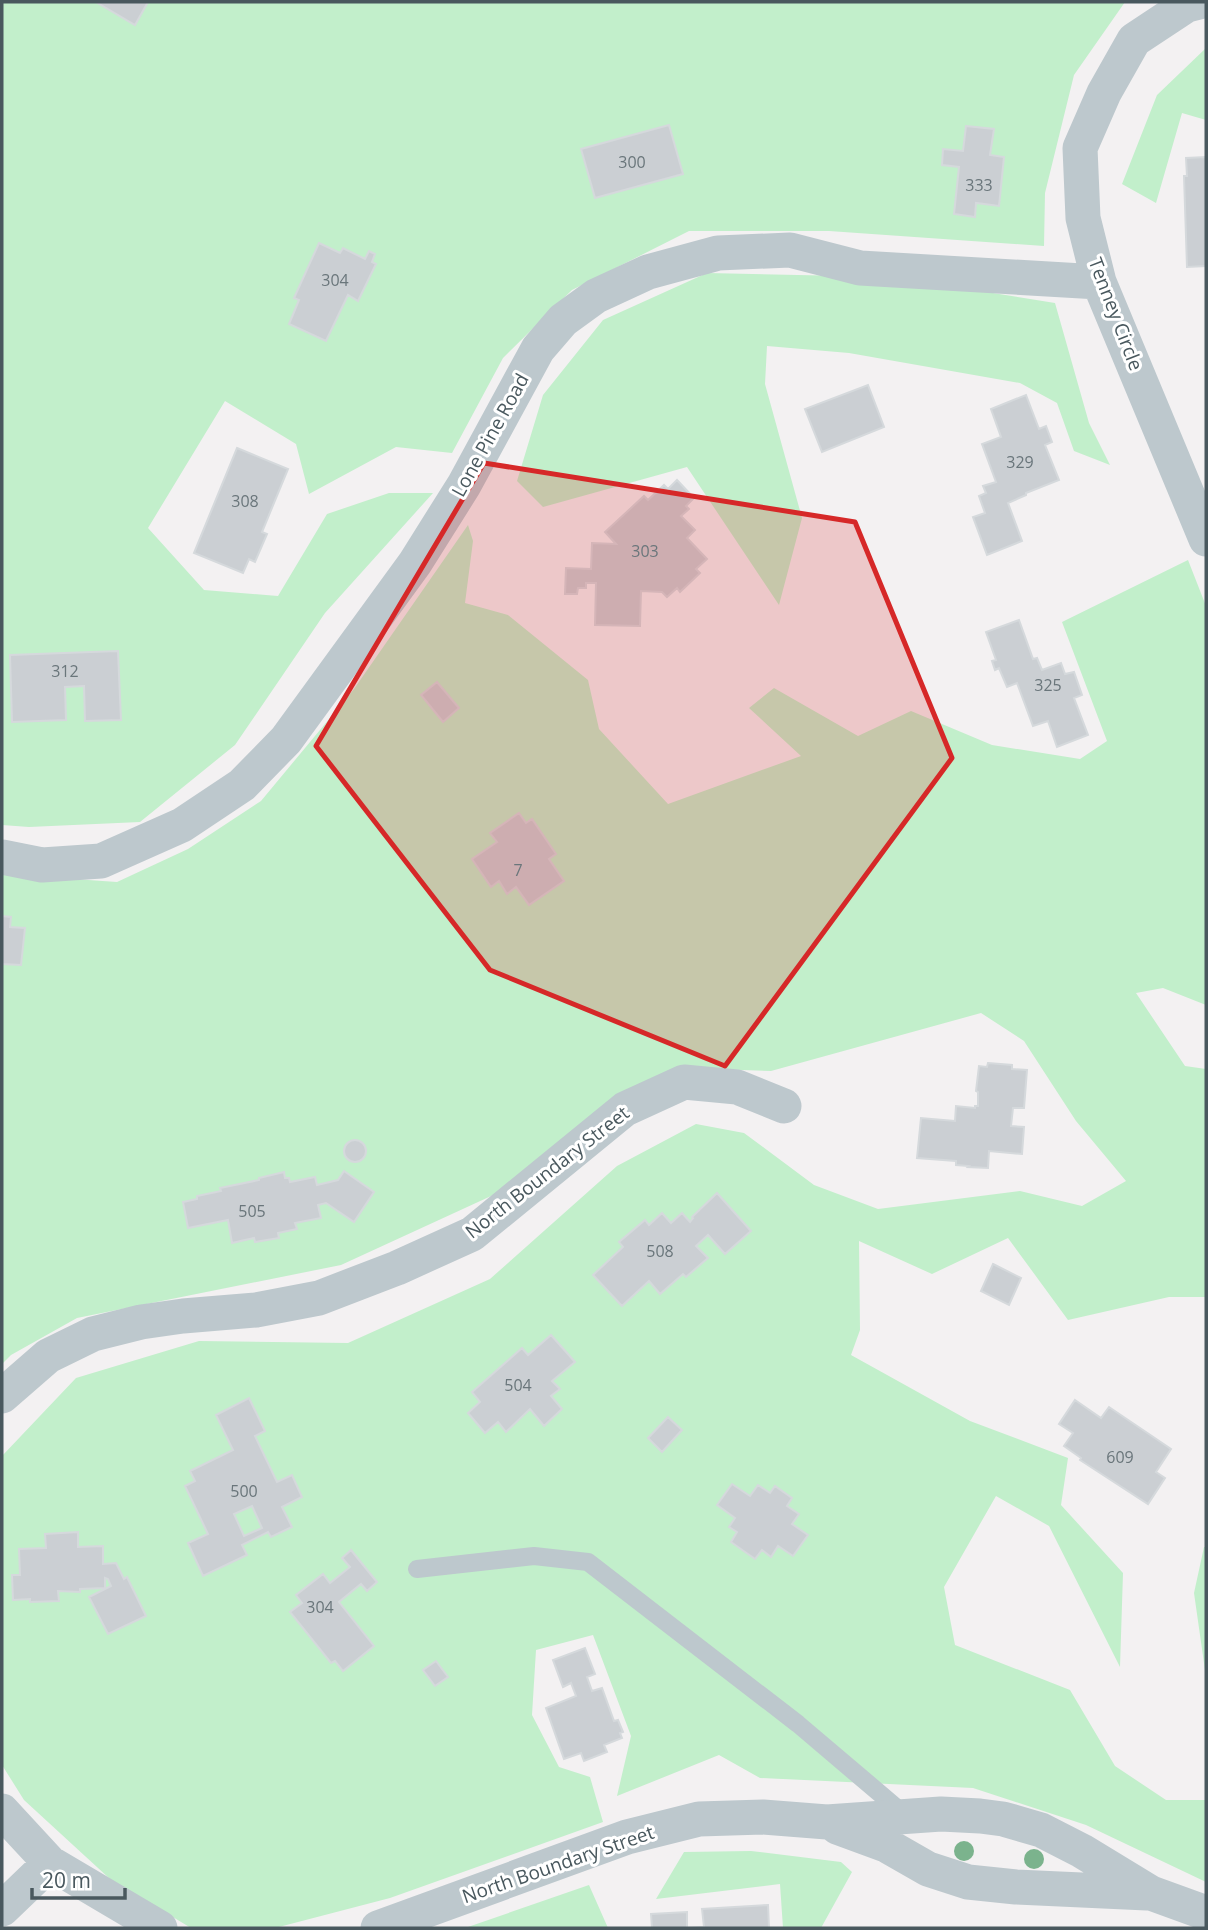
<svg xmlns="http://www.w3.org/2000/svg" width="1208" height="1930" font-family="'Open Sans',sans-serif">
<rect width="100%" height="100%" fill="#f3f1f2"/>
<path fill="#c2efcb" d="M 2,2 L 1125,2 L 1074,75 L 1045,193 L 1044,246 L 829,231 L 689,231 L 572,290 L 503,358 L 452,453 L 396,447 L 309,494 L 296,444 L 225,401 L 148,528 L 204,590 L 278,596 L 327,514 L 389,493 L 433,493 L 325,613 L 235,745 L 140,822 L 29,827 L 2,825 Z
M 1206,48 L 1206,120 L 1182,113 L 1156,203 L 1122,184 L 1157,95 Z
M 707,273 L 893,277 L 1055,303 L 1089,423 L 1110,465 L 1074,451 L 1057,403 L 1020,383 L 849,353 L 767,346 L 765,384 L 802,518 L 779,605 L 687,467 L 543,507 L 517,481 L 543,395 L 603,320 Z
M 468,525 L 473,541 L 465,603 L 508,615 L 588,680 L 599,729 L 668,804 L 801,756 L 749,708 L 774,688 L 858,736 L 911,711 L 992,745 L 1080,759 L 1107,741 L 1062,622 L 1188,560 L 1206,606 L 1206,1005 L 1163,988 L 1136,993 L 1185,1066 L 1206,1069 L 1206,1297 L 1169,1297 L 1068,1320 L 1008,1238 L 932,1274 L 859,1241 L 860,1330 L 851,1355 L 970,1421 L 1068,1458 L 1061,1505 L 1123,1573 L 1120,1667 L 1049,1526 L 996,1496 L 944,1587 L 955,1645 L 1070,1690 L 1115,1766 L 1166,1800 L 1206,1800 L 1206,1882 L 1086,1825 L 973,1788 L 760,1778 L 719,1755 L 617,1796 L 631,1736 L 593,1635 L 536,1650 L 532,1715 L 559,1767 L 590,1777 L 603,1822 L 390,1898 L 275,1928 L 191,1928 L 110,1879 L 24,1800 L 2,1765 L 2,1456 L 76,1378 L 199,1341 L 348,1343 L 490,1279 L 617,1166 L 696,1124 L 744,1133 L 814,1185 L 878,1209 L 1020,1191 L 1082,1206 L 1126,1181 L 1076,1121 L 1024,1041 L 981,1013 L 771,1071 L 682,1068 L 502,1191 L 341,1265 L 77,1318 L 11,1355 L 2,1364 L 2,874 L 117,882 L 188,849 L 261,801 L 354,689 Z
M 1204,1547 L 1206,1547 L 1206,1677 L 1194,1593 Z
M 751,1851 L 841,1862 L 852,1872 L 821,1928 L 783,1928 L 780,1884 L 656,1899 L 684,1852 Z
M 589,1885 L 608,1928 L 465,1928 Z"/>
<path fill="#cbcfd3" stroke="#d5d9dc" stroke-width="2" fill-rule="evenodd" d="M 96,2 L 148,2 L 135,25 Z
M 669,125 L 683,174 L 595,198 L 581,149 Z
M 966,126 L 994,129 L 990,155 L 1004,157 L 999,206 L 976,203 L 975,217 L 954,214 L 959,167 L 942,165 L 943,149 L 963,151 Z
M 1206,157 L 1206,266 L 1187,267 L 1184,176 L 1187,176 L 1186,158 Z
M 319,243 L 340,253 L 343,248 L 365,259 L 369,251 L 375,254 L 372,262 L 376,264 L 358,301 L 348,295 L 326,341 L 289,324 L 299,300 L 294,298 Z
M 868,385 L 884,427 L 822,452 L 805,409 Z
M 1026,395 L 1039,429 L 1046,426 L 1052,442 L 1045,445 L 1059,480 L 1026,493 L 1026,495 L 1008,503 L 1022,541 L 987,555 L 973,517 L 985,513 L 979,496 L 986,493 L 983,486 L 996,482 L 982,444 L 1001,437 L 991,409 Z
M 237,448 L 288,469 L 262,532 L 267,534 L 255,562 L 249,559 L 243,573 L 194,553 Z
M 677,480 L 694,498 L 686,506 L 689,509 L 681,516 L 695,530 L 687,538 L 707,559 L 696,569 L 700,573 L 680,592 L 677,588 L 667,597 L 662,592 L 641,591 L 640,626 L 595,625 L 596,583 L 586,583 L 586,588 L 578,588 L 577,594 L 565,594 L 566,568 L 591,569 L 592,543 L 616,544 L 605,532 L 644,496 L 648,500 L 664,485 L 668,489 Z
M 1019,620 L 1033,659 L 1037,658 L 1042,670 L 1061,663 L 1065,674 L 1074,672 L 1082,695 L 1074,698 L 1088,735 L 1057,747 L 1048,721 L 1033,726 L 1017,683 L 1007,687 L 999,668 L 995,670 L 992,661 L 996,660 L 986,632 Z
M 118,651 L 121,720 L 85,721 L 84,686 L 65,687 L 66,720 L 12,722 L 10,655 Z
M 437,682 L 459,708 L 443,722 L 421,695 Z
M 519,813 L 526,823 L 532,819 L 556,854 L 549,859 L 564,881 L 529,905 L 516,887 L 507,894 L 499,881 L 491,887 L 472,859 L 497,842 L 490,833 Z
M 2,916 L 11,917 L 10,927 L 25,928 L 21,965 L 2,964 Z
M 988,1063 L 1012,1065 L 1012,1069 L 1027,1070 L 1024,1108 L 1013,1108 L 1011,1126 L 1024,1127 L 1022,1154 L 989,1151 L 988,1168 L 968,1167 L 969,1166 L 956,1165 L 956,1161 L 917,1158 L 921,1118 L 955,1121 L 956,1106 L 975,1108 L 975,1106 L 978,1106 L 978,1092 L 976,1091 L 979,1066 L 987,1067 Z
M344 1151a11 11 0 1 1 22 0a11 11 0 1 1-22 0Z
M 344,1171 L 374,1192 L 354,1222 L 326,1203 L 318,1205 L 321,1218 L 295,1223 L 297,1229 L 278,1233 L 279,1238 L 255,1242 L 254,1238 L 232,1243 L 228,1220 L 188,1228 L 183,1202 L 197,1199 L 197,1196 L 221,1191 L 220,1188 L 259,1180 L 259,1178 L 284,1172 L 285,1178 L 289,1178 L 290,1182 L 315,1177 L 317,1185 L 338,1180 Z
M 717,1193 L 751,1231 L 725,1254 L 708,1235 L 696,1246 L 708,1258 L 686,1277 L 683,1274 L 660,1294 L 649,1281 L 622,1306 L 593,1275 L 623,1247 L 619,1242 L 645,1220 L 649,1225 L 662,1213 L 671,1223 L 682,1213 L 690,1222 L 693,1218 L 692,1217 Z
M 993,1264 L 1021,1278 L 1009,1305 L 981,1291 Z
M 551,1335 L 575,1362 L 552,1381 L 560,1389 L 551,1396 L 562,1409 L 544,1426 L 530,1409 L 506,1432 L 498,1422 L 485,1433 L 468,1413 L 480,1402 L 472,1392 L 522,1348 L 528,1355 Z
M 249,1398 L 265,1431 L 255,1436 L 277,1482 L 292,1475 L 302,1497 L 282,1507 L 292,1527 L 271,1537 L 268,1532 L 242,1545 L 247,1555 L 203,1576 L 188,1543 L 208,1534 L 185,1486 L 195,1481 L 190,1471 L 233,1450 L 216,1415 ZM 252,1506 L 262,1528 L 244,1536 L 234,1514 Z
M 1075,1400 L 1101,1418 L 1109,1407 L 1171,1449 L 1156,1472 L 1165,1478 L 1148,1504 L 1080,1460 L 1081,1458 L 1064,1446 L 1073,1433 L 1059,1424 Z
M 668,1417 L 682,1430 L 662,1452 L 648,1438 Z
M 732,1484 L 750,1496 L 758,1485 L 770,1493 L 775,1486 L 792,1498 L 787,1506 L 799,1514 L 792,1524 L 808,1535 L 793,1556 L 778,1546 L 771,1557 L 762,1550 L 755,1559 L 731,1542 L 737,1532 L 729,1527 L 735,1518 L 717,1505 Z
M 78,1532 L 78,1547 L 103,1546 L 103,1564 L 116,1563 L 124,1579 L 127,1577 L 146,1616 L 108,1634 L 89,1597 L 111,1586 L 108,1579 L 105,1578 L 105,1588 L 80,1589 L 80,1592 L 58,1591 L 59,1601 L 30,1602 L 30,1599 L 13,1600 L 12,1575 L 20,1575 L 19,1549 L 46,1548 L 45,1534 Z
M 351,1550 L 377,1582 L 367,1591 L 361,1584 L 339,1602 L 374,1646 L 343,1671 L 335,1661 L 331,1663 L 290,1612 L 302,1603 L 296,1595 L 323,1574 L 330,1583 L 350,1567 L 342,1558 Z
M 585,1648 L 595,1674 L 587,1677 L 592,1691 L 602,1688 L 614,1721 L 618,1720 L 623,1732 L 620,1733 L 622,1738 L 604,1745 L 607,1752 L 584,1761 L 581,1753 L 564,1759 L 546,1708 L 576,1696 L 571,1683 L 563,1687 L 553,1660 Z
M 436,1661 L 448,1677 L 435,1686 L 423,1670 Z
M 768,1905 L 769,1928 L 652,1928 L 651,1914 L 687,1912 L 687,1928 L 704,1927 L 702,1909 Z"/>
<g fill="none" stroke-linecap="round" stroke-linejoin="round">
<path stroke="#bdc8cd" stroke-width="18" d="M 417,1569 L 534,1556 L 588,1562 L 798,1724 L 904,1814"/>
<path stroke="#bdc8cd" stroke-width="35" d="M 1199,2 L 1187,5 L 1134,40 L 1104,93 L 1080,148 L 1083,218 L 1099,282 L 1206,539
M 2,857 L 42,865 L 101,861 L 182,825 L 242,785 L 286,740 L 415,563 L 464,485 L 538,349 L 563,320 L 596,296 L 648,272 L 718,253 L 790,250 L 860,268 L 1099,282
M 2,1396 L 48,1356 L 93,1334 L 141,1322 L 183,1316 L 256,1310 L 319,1298 L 397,1268 L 472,1234 L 625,1109 L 684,1082 L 737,1087 L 784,1106
M 2,1811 L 50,1863 L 160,1928
M 837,1827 L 886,1845 L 928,1869 L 968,1882 L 1016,1887 L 1147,1893
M 2,1909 L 50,1863
M 378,1928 L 627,1837 L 699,1819 L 763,1817 L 827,1822 L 941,1814 L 980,1816 L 1003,1819 L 1041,1830 L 1082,1851 L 1151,1893 L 1206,1913"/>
</g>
<g fill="#7bb38d">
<circle cx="964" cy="1851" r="10"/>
<circle cx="1034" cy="1859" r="10"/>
</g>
<path fill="#d62828" fill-opacity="0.2" stroke="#d62828" stroke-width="5" stroke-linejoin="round" d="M 484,463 L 855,522 L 952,758 L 725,1066 L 490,970 L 316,746 Z"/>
<g text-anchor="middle" stroke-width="6" stroke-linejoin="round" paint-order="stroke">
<g font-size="16" fill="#6a767b">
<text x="632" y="168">300</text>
<text x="979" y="191">333</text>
<text x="335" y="286">304</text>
<text x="1020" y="468">329</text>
<text x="245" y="507">308</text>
<text x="645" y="557">303</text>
<text x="65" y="677">312</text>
<text x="1048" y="691">325</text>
<text x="518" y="876">7</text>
<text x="252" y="1217">505</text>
<text x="660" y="1257">508</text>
<text x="518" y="1391">504</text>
<text x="1120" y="1463">609</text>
<text x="244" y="1497">500</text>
<text x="320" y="1613">304</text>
</g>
<g font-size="19" fill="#49585e" stroke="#fff">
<text transform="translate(1116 314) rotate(69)" y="7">Tenney Circle</text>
<text transform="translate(490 435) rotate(-61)" y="7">Lone Pine Road</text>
<text transform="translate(547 1172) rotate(-38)" y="7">North Boundary Street</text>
<text transform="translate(558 1864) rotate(-19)" y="7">North Boundary Street</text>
</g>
</g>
<rect width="1208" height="1930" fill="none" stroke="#49585e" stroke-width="7"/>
<path d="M32 1888v10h93v-10" fill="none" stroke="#49585e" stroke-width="3.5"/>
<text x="42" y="1888" font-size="21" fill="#49585e" stroke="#ffffff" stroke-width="5" paint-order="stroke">20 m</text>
</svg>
